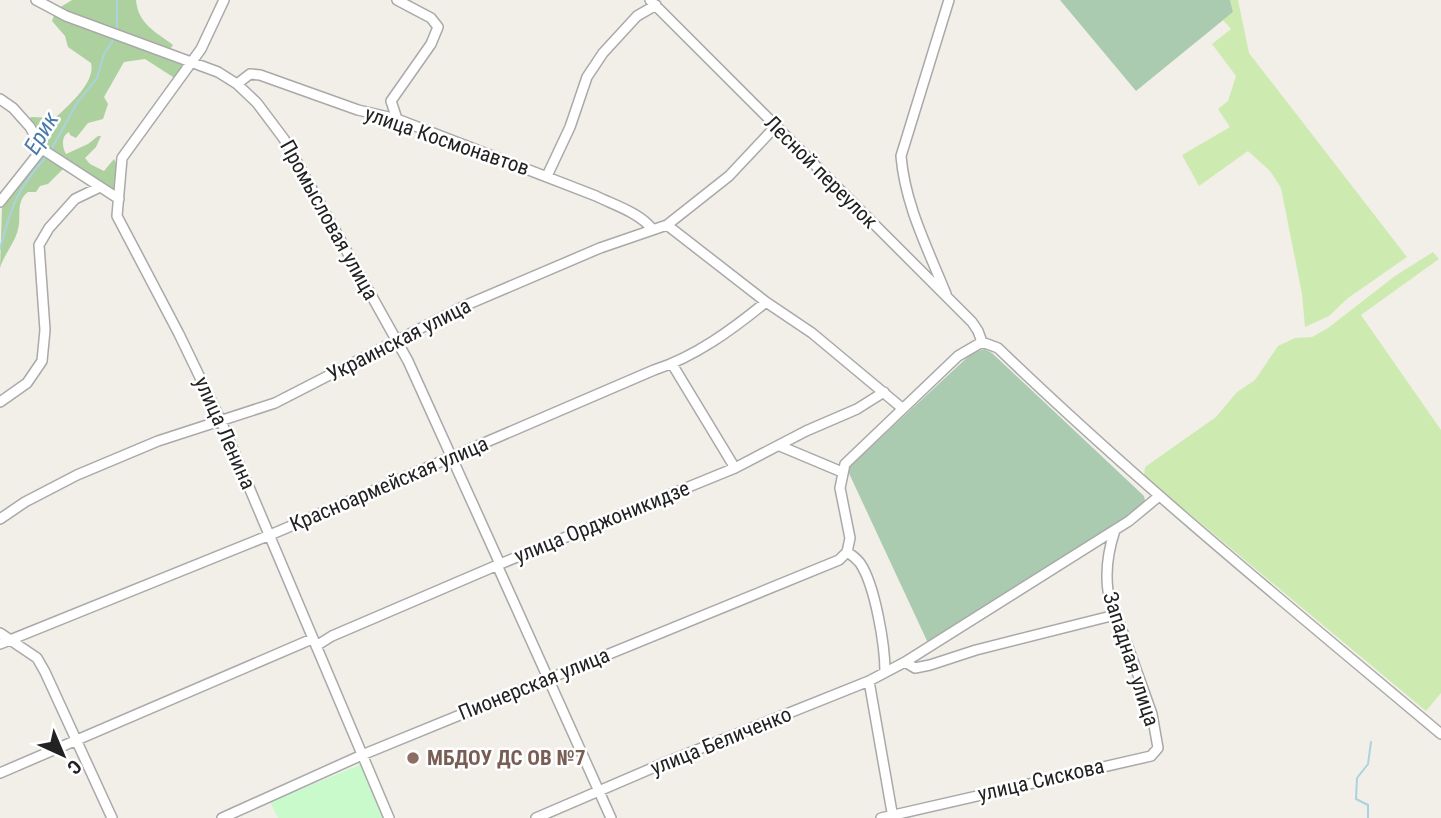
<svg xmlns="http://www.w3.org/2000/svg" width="1441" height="818" font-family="'Roboto Condensed',sans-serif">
<rect width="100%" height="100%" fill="#f2efe9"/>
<path fill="#cdebb0" d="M 1230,0 L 1238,0 L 1249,53 L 1407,257 L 1348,298 L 1329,316 L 1305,327 L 1302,294 L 1281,188 L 1270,171 L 1248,151 L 1199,186 L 1182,155 L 1230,127 L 1218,109 L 1228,101 L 1236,76 L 1212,44 L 1231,29 L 1223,20 L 1233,12 Z
M 1433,252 L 1439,259 L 1361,315 L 1441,430 L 1441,693 L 1426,711 L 1144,476 L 1145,467 L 1216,417 L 1237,392 L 1255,380 L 1278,346 L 1295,338 L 1312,337 L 1328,328 L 1395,276 Z"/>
<path fill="#add19e" d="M 72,0 L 136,0 C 138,24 156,32 173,45 L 168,52 L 59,8 Z
M 55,13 L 181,62 L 183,66 L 176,79 L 145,59 L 124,62 L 104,97 L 108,104 L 103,119 L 88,123 L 76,138 L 70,135 L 69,132 C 61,136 62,147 66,154 L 88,144 L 98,136 L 101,136 L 96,147 L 85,158 L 90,164 L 104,171 L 114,159 C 119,167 117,183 115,192 L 44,149 L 28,120 L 31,117 L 55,118 C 68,106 96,82 91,63 L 68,47 L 65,36 L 52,21 Z
M 43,154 L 65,167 L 48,184 L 40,186 L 36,192 L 28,192 C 14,203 23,217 17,233 C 13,245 4,255 0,268 L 2,208 L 12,196 L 15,188 Z"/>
<path fill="#aacbaf" d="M 1060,0 L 1230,0 L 1233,12 L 1136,91 Z
M 984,349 L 992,353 L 1144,496 L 1145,501 L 1121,523 L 928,643 L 847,469 L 972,353 Z"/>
<path fill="#c8facc" d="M 362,764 L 383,818 L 278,818 L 270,802 Z"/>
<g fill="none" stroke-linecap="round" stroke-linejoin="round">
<path stroke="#aad3df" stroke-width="2" d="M 117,30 L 117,0
M 51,150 L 77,103 L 97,78 L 104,54 L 115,37
M 0,249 C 11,207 17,189 46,157
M 1368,818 L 1368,805 L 1356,799 L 1357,778 L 1368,764 L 1371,742"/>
<g stroke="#a9a9a9" stroke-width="12">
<path id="minor" d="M 36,0 L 66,16 L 218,72 L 237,84 L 257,103 L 284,139 L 408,361 L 500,564
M 224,0 L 201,49 L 122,158 L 117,216 L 179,334 L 221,421 L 389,818
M 650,0 L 972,322 L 978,331 L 982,342
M 237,84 L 250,74 L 260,75 L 358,110 L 397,119 L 596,196 C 614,205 640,213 652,229
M 0,99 L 13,108 L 30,127 L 42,149 L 119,199
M 397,119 L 391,101 L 431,44 L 438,27 L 431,18 L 397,0
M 547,176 L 570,127 L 587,77 L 603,53 L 637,16 L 656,5
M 0,202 L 42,149
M 667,225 L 766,302 L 812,333 L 902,408
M 946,294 C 928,249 905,205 901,156 L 949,0
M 672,364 L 735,468
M 0,402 L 27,383 L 42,361 L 45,330 L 39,245 L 49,228 L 75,199 L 100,187
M 780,446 L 842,472
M 0,519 L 25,502 L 77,475 L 158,441 L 275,403 L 464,306 L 600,248 L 667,225 L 729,176 L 775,127
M 847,552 C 852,555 856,558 860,563 C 875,585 885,645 885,672
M 497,565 L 611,818
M 0,633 L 37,658 L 45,672 L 112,818
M 0,644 L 270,535 L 654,370 C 695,357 733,329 766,302
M 316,646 L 332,636 L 500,564 L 735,468 L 806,431 L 857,409 L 884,392
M 905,662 L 915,668 L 930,665 L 976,650 L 1115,615
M 869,681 L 893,818
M 0,773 L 312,639
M 222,818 L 362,755 L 839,560 L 847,552 L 850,538 L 840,488 L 845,464 L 958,356 L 982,342 L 998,348 C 1139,484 1291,608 1441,734
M 536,818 L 664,763 L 869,681 L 905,662 L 1129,521 L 1158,497
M 881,818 L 1151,756 L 1158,748 L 1152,714 L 1108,591 C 1105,569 1108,551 1115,530"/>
</g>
<use href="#minor" stroke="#fff" stroke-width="9"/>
</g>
<circle fill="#8d6e63" stroke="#fff" stroke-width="2.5" cx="413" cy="758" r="7"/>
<g text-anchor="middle" stroke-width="5" stroke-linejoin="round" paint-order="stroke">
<g font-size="21" fill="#222" stroke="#fff">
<text transform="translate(447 141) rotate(19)" y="7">улица Космонавтов</text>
<text transform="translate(821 172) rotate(45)" y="7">Лесной переулок</text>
<text transform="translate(329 220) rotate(61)" y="7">Промысловая улица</text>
<text transform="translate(399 340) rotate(-27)" y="7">Украинская улица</text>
<text transform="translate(225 433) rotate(66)" y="7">улица Ленина</text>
<text transform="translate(389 484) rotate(-23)" y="7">Красноармейская улица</text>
<text transform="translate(602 522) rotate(-22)" y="7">улица Орджоникидзе</text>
<text transform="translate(1131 659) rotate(72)" y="7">Западная улица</text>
<text transform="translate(534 684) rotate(-22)" y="7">Пионерская улица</text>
<text transform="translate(721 741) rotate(-22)" y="7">улица Беличенко</text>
<text transform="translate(1041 780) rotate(-13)" y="7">улица Сискова</text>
</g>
<g font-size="21" font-weight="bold" fill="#785e54" stroke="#fff" text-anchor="start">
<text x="427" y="765">МБДОУ ДС ОВ №7</text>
</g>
<g font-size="23" font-style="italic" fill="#4a7aab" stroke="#fff">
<text transform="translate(41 133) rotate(-59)" y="8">Ерик</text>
</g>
</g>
<g transform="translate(63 755) rotate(136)" stroke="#ffffff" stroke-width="5" paint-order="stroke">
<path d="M0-5L12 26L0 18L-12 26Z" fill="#222222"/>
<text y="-10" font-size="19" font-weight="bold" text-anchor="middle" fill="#222222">С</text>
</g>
</svg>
